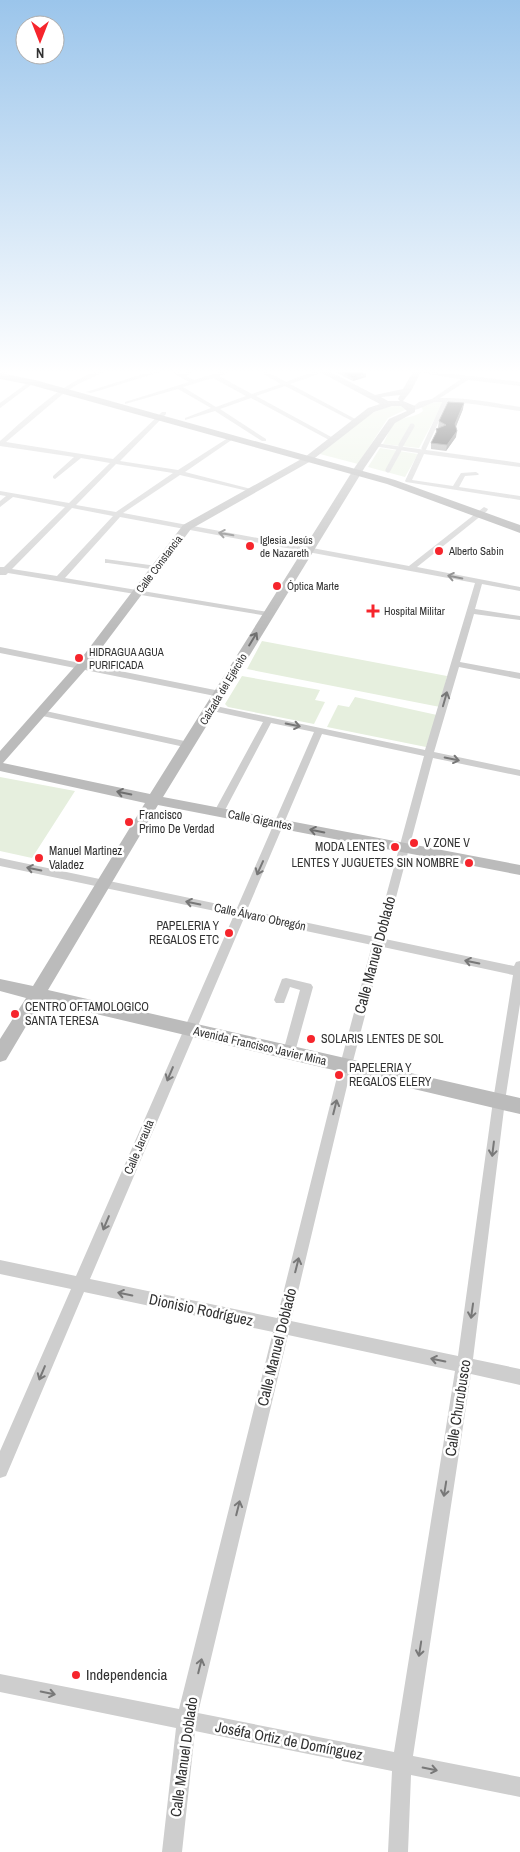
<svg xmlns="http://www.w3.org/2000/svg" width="520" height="1852" font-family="'Archivo Narrow',sans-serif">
<rect width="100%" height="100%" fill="#fff"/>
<path fill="#e6efde" d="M 444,401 L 419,448 L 383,444 C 387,437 390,427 396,422 C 404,416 415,418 423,411 L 421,405 Z
M 403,405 L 407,409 L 388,418 L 358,464 L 320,454 C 345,433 369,406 403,405 Z
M 380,448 L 418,454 L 405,477 L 368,467 Z
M 262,641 L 447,676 L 440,707 L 247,669 Z
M 242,676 L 320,690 L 315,700 L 325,702 L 314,724 L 228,707 L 225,704 Z
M 355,697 L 437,715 L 426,747 L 327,727 L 338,705 L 349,707 Z
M 0,777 L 75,791 L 32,858 L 0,851 Z"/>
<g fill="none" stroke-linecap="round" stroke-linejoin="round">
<path stroke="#cecece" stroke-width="5" d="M 401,445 L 412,426
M 424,448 L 445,402
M 388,470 L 399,450"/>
<path fill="#cecece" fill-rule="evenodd" d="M 5,370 L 13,370 L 0,378 L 0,374 Z
M 99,370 L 109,370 L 78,384 L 64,393 L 6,442 L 113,459 L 162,412 L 166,412 L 166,414 L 120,461 L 178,470 L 231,436 L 233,437 L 233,439 L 185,472 L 255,490 L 252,492 L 180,475 L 123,513 L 409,566 L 484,507 L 488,509 L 487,511 L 417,567 L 520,587 L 520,591 L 482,584 L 475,609 L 520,616 L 520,620 L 474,614 L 460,662 L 520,673 L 520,679 L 459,667 L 434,752 L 520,770 L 520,776 L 433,758 L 385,939 L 514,966 L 516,962 L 520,961 L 520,1004 L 505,1101 L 473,1359 L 520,1369 L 520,1385 L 471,1374 L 413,1756 L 520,1777 L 520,1797 L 411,1775 L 408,1852 L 388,1852 L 392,1771 L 195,1731 L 182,1852 L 162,1852 L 176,1728 L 0,1692 L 0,1674 L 179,1709 L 273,1332 L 84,1292 L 6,1476 L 0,1478 L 0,1451 L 71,1289 L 0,1274 L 0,1260 L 76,1276 L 234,915 L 0,866 L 0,858 L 237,908 L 314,732 L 271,723 L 224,812 L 219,815 L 214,812 L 263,722 L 208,710 L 208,706 L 211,705 L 425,750 L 475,583 L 120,517 L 65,578 L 268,612 L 272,614 L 268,616 L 8,573 L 6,575 L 0,575 L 0,567 L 4,567 L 65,507 L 13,497 L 0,507 L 0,501 L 6,496 L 0,495 L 0,491 L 69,503 L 110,463 L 81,458 L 55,479 L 53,478 L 53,476 L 74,457 L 0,446 L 0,441 C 31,414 60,384 99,370 ZM 116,464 L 173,473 L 116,512 L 76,505 ZM 72,508 L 113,516 L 57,576 L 12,569 ZM 322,734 L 424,756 L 375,937 L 247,910 ZM 244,918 L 372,945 L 340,1065 L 277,1318 L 90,1279 ZM 383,947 L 513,975 L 493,1101 L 458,1356 L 291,1321 L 352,1065 ZM 288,1335 L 455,1371 L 394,1752 L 198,1713 Z
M 156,370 L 167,370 L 91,393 L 86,392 Z
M 168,370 L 176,370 L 182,374 L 191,370 L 201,370 L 186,376 L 194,380 L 226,370 L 236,370 L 219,376 L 252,394 L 281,384 L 256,370 L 264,370 L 286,382 L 318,370 L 324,370 L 324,372 L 290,384 L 359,421 L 354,422 L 285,386 L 256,396 L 335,439 L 335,441 L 331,441 L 251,398 L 220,409 L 266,439 L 266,441 L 262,441 L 215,411 L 185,420 L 185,418 L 211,408 L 178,389 L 125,404 L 125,402 L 189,382 ZM 213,378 L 246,396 L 216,407 L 183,387 Z
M 399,370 L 420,370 L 520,382 L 520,386 L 468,380 L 440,398 C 467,397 494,403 520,407 L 520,411 C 492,407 465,401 437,402 C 427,403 419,411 411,410 L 411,408 L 419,402 L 432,399 L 461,379 Z
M 30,381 L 35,382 L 0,408 L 0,403 Z
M 375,443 L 520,463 L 520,467 L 424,454 L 412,480 L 453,486 L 461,473 L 476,472 L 479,474 L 478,475 L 465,476 L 459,487 L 520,496 L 520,500 L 406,482 L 405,481 L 418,453 L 373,446 L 373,444 Z
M 105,559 L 157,566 L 161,568 L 157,570 L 108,563 L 105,563 Z
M 0,647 L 220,691 L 224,694 L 220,697 L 0,653 Z
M 41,710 L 189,742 L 194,745 L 189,748 L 38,715 L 36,713 Z
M 286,978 L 311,984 L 313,987 L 295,1052 L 293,1056 L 289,1057 L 285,1056 L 283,1052 L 300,990 L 290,987 L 284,1003 L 276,1003 L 274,1000 L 282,979 Z"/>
<path fill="#bbb" fill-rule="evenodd" d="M 316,370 L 327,370 L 375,395 L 403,389 L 414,370 L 422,370 L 411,391 L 403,401 L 415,406 L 415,412 L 395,423 L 365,467 L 163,797 L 520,865 L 520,875 L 158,805 L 48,990 L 520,1098 L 520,1114 L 41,1001 L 6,1060 L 0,1062 L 0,1039 L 26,998 L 0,991 L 0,979 L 33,986 L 145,803 L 0,771 L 0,751 L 77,664 L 183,525 L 305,457 L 368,408 L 380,404 ZM 400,395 L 398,399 L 400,401 L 388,401 L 381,397 ZM 392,406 L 401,406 L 407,411 L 389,419 L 355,467 L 150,794 L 3,763 L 85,670 L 191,529 L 311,461 L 374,412 Z"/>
<path fill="#a9a9a9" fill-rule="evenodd" d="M 0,373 L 35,380 L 395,480 L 520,525 L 520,533 L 387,484 L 31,385 L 0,379 Z"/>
</g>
<path fill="#8c8c8c" d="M 331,370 L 356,370 L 366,377 L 353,381 Z
M 463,409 L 456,426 L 456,437 L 446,451 L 431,449 L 431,443 L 436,435 L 436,429 L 439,427 L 438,427 L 439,421 Z"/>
<path fill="#5d5d5d" d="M 366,374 L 366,377 L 353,381 L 353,378 Z
M 464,403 L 463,409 L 455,429 L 455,424 Z
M 457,431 L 456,437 L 446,451 L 447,445 Z"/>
<path fill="#181818" stroke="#5d5d5d" d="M 337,370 L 356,370 L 366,374 L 353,378 Z
M 448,402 L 464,403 L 455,424 L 457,431 L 447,445 L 431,443 L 437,431 L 436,429 L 446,425 L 439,421 Z"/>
<defs><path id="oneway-shaft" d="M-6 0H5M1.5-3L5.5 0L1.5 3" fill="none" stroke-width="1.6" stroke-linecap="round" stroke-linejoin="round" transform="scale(1.25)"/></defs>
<g stroke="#787878">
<use href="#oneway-shaft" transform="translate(226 534) rotate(-170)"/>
<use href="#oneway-shaft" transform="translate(455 577) rotate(-169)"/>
<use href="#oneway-shaft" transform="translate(445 699) rotate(-74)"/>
<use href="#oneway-shaft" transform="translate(293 725) rotate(12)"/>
<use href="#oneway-shaft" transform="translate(452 759) rotate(12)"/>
<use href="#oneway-shaft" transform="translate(260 868) rotate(114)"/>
<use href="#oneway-shaft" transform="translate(34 869) rotate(-168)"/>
<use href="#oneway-shaft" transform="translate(193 903) rotate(-168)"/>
<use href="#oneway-shaft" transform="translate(472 962) rotate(-168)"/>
<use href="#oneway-shaft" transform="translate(170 1074) rotate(113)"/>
<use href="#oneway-shaft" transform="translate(335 1107) rotate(-76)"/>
<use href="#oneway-shaft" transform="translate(493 1149) rotate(97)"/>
<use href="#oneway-shaft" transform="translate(106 1223) rotate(113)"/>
<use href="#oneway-shaft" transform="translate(297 1265) rotate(-76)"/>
<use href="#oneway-shaft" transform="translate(125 1294) rotate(-168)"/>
<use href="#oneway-shaft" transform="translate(472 1311) rotate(98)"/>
<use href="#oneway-shaft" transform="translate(438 1360) rotate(-168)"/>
<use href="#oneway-shaft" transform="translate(42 1373) rotate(113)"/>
<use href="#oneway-shaft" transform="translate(445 1489) rotate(99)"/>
<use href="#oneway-shaft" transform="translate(238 1508) rotate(-76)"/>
<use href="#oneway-shaft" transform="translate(420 1649) rotate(99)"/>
<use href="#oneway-shaft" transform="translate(200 1666) rotate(-76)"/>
<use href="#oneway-shaft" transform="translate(48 1693) rotate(12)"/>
<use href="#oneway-shaft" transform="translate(430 1769) rotate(11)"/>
</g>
<g stroke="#6f6f6f">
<use href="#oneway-shaft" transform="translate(253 639) rotate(-59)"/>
<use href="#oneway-shaft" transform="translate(124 793) rotate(-168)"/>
<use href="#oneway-shaft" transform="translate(317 831) rotate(-169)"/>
</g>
<linearGradient id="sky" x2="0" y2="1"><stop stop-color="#9bc5eb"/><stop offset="0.59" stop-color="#fff"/><stop offset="1" stop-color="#fff" stop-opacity="0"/></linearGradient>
<rect width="520" height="630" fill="url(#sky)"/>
<g fill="#f6252c" stroke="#fff" stroke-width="2">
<circle cx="250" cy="546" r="5"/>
<circle cx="439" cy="551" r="5"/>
<circle cx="277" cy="586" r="5"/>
<path d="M370.5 603.5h5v5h5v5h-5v5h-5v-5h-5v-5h5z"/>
<circle cx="79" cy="658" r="5"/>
<circle cx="129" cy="822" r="5"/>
<circle cx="414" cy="843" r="5"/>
<circle cx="395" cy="847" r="5"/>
<circle cx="39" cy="858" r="5"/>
<circle cx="469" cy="863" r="5"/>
<circle cx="229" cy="933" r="5"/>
<circle cx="15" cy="1014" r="5"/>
<circle cx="311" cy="1039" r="5"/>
<circle cx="339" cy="1075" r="5"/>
<circle cx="76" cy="1675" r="5"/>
</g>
<g text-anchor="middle" stroke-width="5" stroke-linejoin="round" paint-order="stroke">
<g font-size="11" fill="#313131" stroke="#fff" text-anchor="start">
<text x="260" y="544">Iglesia Jesús<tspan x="260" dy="13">de Nazareth</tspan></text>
<text x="449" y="555">Alberto Sabin</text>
<text x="287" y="590">Óptica Marte</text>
<text x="384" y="615">Hospital Militar</text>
<text x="89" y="656">HIDRAGUA AGUA<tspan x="89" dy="13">PURIFICADA</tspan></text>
</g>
<g font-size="11" fill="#313131" stroke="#fff">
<text transform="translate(159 564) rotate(-53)" y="4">Calle Constancia</text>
<text transform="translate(223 689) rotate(-59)" y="4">Calzada del Ejército</text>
</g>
<g font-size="12" fill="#313131" stroke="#fff" text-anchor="start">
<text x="139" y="819">Francisco<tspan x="139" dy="14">Primo De Verdad</tspan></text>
<text x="424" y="847">V ZONE V</text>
<text x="385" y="851" text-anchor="end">MODA LENTES</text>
<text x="49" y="855">Manuel Martinez<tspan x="49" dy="14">Valadez</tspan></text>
<text x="459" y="867" text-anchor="end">LENTES Y JUGUETES SIN NOMBRE</text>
<text x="219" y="930" text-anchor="end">PAPELERIA Y<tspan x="219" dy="14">REGALOS ETC</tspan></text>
<text x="25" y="1011">CENTRO OFTAMOLOGICO<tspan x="25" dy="14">SANTA TERESA</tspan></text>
<text x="321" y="1043">SOLARIS LENTES DE SOL</text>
<text x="349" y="1072">PAPELERIA Y<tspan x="349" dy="14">REGALOS ELERY</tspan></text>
</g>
<g font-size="12" fill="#313131" stroke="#fff">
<text transform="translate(260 820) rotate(11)" y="4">Calle Gigantes</text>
<text transform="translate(260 917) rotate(12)" y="4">Calle Álvaro Obregón</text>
<text transform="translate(260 1046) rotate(13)" y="4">Avenida Francisco Javier Mina</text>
<text transform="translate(139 1147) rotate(-67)" y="4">Calle Jarauta</text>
</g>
<g font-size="15" fill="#313131" stroke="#fff">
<text transform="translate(375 955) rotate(-75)" y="5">Calle Manuel Doblado</text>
<text transform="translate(201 1310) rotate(12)" y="5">Dionisio Rodríguez</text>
<text transform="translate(277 1347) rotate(-76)" y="5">Calle Manuel Doblado</text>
<text transform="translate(458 1408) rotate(-81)" y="5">Calle Churubusco</text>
<text transform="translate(289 1741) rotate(11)" y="5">Joséfa Ortiz de Domínguez</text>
<text transform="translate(184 1757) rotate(-82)" y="5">Calle Manuel Doblado</text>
</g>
<g font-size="15" fill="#313131" stroke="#fff" text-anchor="start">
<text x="86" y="1680">Independencia</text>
</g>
</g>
<g transform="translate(40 40) rotate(180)"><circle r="24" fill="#ffffff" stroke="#adadad"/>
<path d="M0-4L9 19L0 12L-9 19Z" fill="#f6252c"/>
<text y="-8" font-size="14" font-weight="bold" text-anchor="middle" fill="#313131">N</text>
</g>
</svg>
